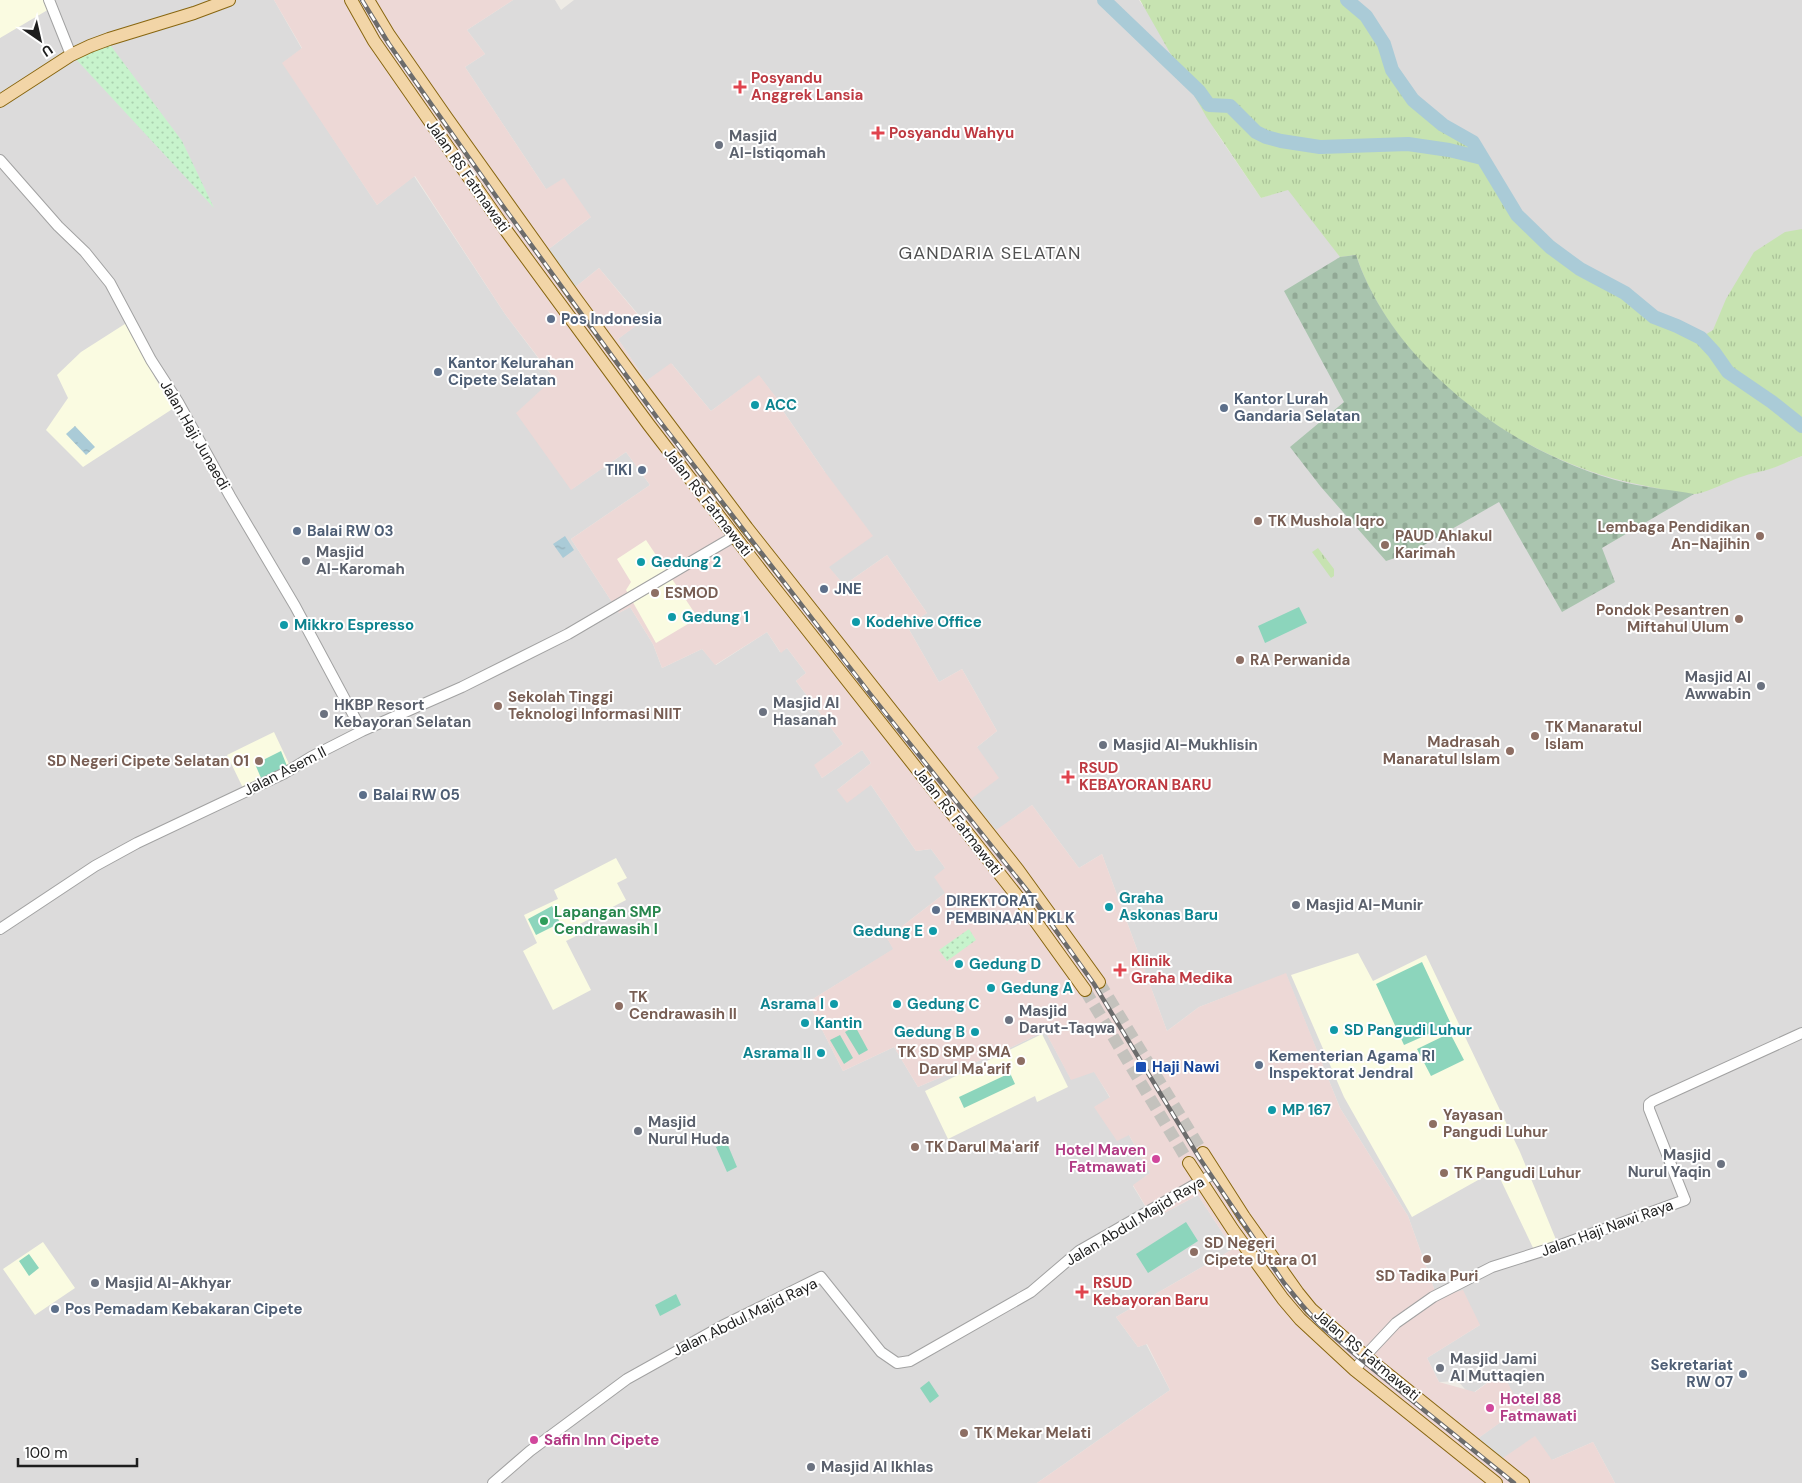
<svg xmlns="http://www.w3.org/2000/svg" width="1802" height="1483" font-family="'DM Sans',sans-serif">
<defs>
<pattern id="grass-tufts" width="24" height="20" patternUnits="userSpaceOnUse" patternTransform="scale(1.25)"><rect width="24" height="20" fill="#c7e3b1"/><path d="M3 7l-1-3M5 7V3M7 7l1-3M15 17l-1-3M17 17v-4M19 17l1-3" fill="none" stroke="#aac298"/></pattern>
<pattern id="cemetery-stones" width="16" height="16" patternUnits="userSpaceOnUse" patternTransform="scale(1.25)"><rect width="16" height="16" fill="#a9c4ae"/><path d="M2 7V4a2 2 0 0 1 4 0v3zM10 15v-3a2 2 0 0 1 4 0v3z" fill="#91a895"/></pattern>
<pattern id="park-dots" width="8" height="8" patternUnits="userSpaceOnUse" patternTransform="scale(1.25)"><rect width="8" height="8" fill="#c7f3cc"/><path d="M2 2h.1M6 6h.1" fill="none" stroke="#aad0af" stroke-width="1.8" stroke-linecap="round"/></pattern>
<pattern id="water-ripples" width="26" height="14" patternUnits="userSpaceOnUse" patternTransform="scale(1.25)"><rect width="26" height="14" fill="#aacbd7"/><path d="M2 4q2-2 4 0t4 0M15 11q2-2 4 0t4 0" fill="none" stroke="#92aeb8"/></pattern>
</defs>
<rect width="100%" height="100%" fill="#eeebe5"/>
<path fill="#dcdbdb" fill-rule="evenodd" d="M 0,0 L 274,0 L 302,49 L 283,63 L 377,205 L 414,176 L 505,314 L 554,379 L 572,489 L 626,452 L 650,485 L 571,539 L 619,613 L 630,607 L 653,644 L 662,668 L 702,649 L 716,665 L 767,632 L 780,652 L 787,648 L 806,673 L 796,681 L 843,744 L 815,765 L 822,778 L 862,750 L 871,763 L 837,790 L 871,785 L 916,851 L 931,849 L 945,868 L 945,893 L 887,938 L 894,949 L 808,1002 L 843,1071 L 894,1047 L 918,1087 L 1014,1046 L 1045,1031 L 1071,1079 L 1094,1071 L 1110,1098 L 1095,1107 L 1129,1135 L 1150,1173 L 1133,1186 L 1153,1219 L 1198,1195 L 1233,1249 L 1116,1317 L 1138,1347 L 1146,1344 L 1170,1390 L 1037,1483 L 0,1483 Z
M 513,0 L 555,0 L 561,10 L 574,0 L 1139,0 L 1143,6 L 1142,0 L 1802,0 L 1802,452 L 1749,474 L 1772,468 L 1802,456 L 1802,1483 L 1615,1483 L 1593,1442 L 1552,1460 L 1500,1460 L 1477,1439 L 1520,1408 L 1502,1372 L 1470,1395 L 1458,1381 L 1439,1382 L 1427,1358 L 1480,1325 L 1437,1297 L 1408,1216 L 1340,1108 L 1286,974 L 1199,1007 L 1167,1031 L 1102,854 L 1079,868 L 1032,805 L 996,831 L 970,799 L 977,747 L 997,731 L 962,669 L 939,682 L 907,626 L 927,613 L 887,555 L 844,585 L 828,567 L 825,472 L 783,411 L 785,409 L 759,376 L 711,411 L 672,364 L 646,381 L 618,339 L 643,320 L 599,268 L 573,289 L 545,252 L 591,217 L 546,189 L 465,67 L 485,54 L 467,30 ZM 1214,129 L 1274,194 L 1273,194 L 1261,198 Z"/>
<path fill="#edd8d6" d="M 274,0 L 513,0 L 467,30 L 485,54 L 465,67 L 546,189 L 564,178 L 591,217 L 545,252 L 573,289 L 599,268 L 643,321 L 618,339 L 646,381 L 671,363 L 711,411 L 759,375 L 785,409 L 783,411 L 825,472 L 873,536 L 829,567 L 844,585 L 887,555 L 927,613 L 907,626 L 939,682 L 962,669 L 997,731 L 977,747 L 999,778 L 971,799 L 996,830 L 1032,805 L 1079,868 L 1102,854 L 1167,1031 L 1199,1007 L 1286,973 L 1340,1108 L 1408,1216 L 1437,1297 L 1463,1290 L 1480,1325 L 1427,1358 L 1439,1382 L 1475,1392 L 1502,1372 L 1521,1408 L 1477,1439 L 1500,1460 L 1535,1436 L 1552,1460 L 1593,1442 L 1615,1483 L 1037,1483 L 1170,1390 L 1147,1344 L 1138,1347 L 1116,1317 L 1233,1249 L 1198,1195 L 1153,1219 L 1133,1185 L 1150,1173 L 1129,1135 L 1117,1141 L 1094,1107 L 1110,1097 L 1094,1072 L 1071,1080 L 1045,1031 L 1014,1046 L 918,1087 L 894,1047 L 843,1071 L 808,1002 L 893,949 L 887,938 L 945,893 L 934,877 L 945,868 L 931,849 L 916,851 L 871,785 L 847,803 L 837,790 L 871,763 L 862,750 L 822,778 L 814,765 L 843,744 L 796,681 L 806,673 L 787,648 L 781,653 L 767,632 L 715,665 L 702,649 L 662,668 L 653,644 L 630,607 L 619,613 L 571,539 L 650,485 L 626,452 L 571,490 L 516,413 L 554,378 L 505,314 L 415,176 L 377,205 L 282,63 L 302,48 Z"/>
<path fill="#fafbe1" d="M 0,0 L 47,0 L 51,8 L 0,38 Z
M 128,322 L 155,378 L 174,408 L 83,467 L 46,430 L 68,398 L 57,375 L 81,352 Z
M 646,540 L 698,618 L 656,643 L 626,590 L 631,582 L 617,559 Z
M 274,732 L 291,768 L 244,790 L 227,755 Z
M 616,858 L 627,878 L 617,883 L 626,900 L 578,925 L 582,933 L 566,941 L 591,990 L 553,1010 L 523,951 L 537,943 L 524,915 L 558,899 L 554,890 Z
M 1358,953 L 1373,981 L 1426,955 L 1520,1152 L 1557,1242 L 1535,1252 L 1496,1170 L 1412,1217 L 1344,1097 L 1291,975 Z
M 1042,1034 L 1068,1087 L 1037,1102 L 1035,1096 L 948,1139 L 925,1091 Z
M 43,1242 L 75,1288 L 35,1315 L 3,1269 Z"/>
<path fill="url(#grass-tufts)" d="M 1140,0 L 1347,0 L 1366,16 L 1384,44 L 1392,70 L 1412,100 L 1443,125 L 1473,142 L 1517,215 L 1550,247 L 1580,269 L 1625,293 L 1654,317 L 1677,326 L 1700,338 L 1713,330 L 1726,299 L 1754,252 L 1785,232 L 1802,229 L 1802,456 C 1792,460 1781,465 1770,469 C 1761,472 1751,473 1741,477 C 1729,481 1706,493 1695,494 C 1686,495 1657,488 1646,486 C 1527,465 1395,373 1356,255 L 1340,257 L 1288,190 L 1261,198 L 1207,118 Z
M 1318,548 L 1334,569 L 1334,576 L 1331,578 L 1312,552 Z"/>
<path fill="url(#cemetery-stones)" d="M 1356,255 C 1393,366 1516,456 1627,483 C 1649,488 1672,490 1694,494 L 1602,548 L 1615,582 L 1562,612 L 1499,502 L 1410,553 L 1386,561 L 1321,487 L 1290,447 L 1344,402 L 1284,291 L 1340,257 Z"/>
<path fill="url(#park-dots)" d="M 108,42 L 182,141 L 214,208 L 74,57 Z
M 969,929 L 976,940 L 947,961 L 939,950 Z"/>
<path fill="#8cd5bc" d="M 1299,607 L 1307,623 L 1265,643 L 1258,626 Z
M 281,751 L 287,766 L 261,778 L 255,764 Z
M 552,906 L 560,923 L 536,935 L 528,919 Z
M 1422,962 L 1451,1024 L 1404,1045 L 1376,984 Z
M 855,1026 L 868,1050 L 859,1055 L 845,1032 Z
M 1450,1033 L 1464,1060 L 1431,1076 L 1417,1049 Z
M 840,1035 L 853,1058 L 844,1064 L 830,1040 Z
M 1010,1073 L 1015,1084 L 964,1108 L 959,1097 Z
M 727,1143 L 737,1167 L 727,1172 L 716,1147 Z
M 1186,1222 L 1198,1241 L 1148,1273 L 1136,1254 Z
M 29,1254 L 39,1268 L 29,1276 L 19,1261 Z
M 676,1294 L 681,1305 L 660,1316 L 655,1305 Z
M 929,1381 L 939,1396 L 930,1403 L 920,1388 Z"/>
<path fill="url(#water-ripples)" d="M 75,426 L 95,447 L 86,455 L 66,434 Z
M 565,536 L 574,550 L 563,558 L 553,544 Z"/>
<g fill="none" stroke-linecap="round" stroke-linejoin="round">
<path stroke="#aacbd7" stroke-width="14" d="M 1104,0 L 1199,91 L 1209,105 L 1230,106 L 1256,132 L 1266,137 L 1281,141 L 1320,147 L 1408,144 L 1449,150 L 1482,158
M 1347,0 L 1366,16 L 1384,44 L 1392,70 L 1413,100 L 1443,125 L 1473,142 L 1517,215 L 1550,247 L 1580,269 L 1625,293 L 1654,317 L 1677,326 L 1701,338 L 1714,352 L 1728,372 L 1772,402 L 1802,426"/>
<path stroke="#c4c2bd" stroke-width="12" stroke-dasharray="12 6" stroke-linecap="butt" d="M 1099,982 L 1203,1153
M 1085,990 L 1189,1163"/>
<g stroke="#a2a2a2" stroke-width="12">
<path id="minor" d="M 49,0 L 71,55
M 0,160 L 58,226 L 85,252 L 110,283 L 151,360 L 178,402 L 230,496 L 295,606 L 362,731
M 0,929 L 95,866 L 137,843 L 285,773 L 311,757 L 362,731 L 462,687 L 568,634 L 735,536
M 1355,1370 L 1365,1356 L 1396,1323 L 1433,1297 L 1492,1267 L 1555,1247 L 1685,1200 L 1649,1109 L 1649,1104 L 1653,1101 L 1802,1033
M 493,1483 L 530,1451 L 627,1379 L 722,1326 L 821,1277 L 881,1352 L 897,1363 L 910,1361 L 1031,1292 L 1079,1251 L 1215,1173"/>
</g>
<g stroke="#886610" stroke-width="14">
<path id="major" d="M 351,0 L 374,41 L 445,143 L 505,229 L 649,425 L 765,576 L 1021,901 L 1085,990
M 368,0 L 389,35 L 446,117 L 576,299 L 634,378 L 747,528 L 1018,870 L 1099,982
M 0,101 L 71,55 L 90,46 L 109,39 L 194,13 L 229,0
M 1203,1153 L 1244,1217 L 1298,1293 L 1311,1309 L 1365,1356 L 1523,1483
M 1189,1163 L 1233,1230 L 1283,1299 L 1300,1319 L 1355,1370 L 1496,1483"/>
</g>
<use href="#minor" stroke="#fff" stroke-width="10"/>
<use href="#major" stroke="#f2d5a7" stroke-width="12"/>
<g stroke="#6c6c6c" stroke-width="4.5">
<path id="rail" d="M 362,0 L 389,44 L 500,202 L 658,419 L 871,695 L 1030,894 L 1094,984 L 1200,1159 L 1284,1283 L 1302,1305 L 1319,1324 L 1357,1356 L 1514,1483"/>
</g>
<use href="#rail" stroke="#fff" stroke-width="2.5" stroke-dasharray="8" stroke-linecap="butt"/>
</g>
<g fill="#e0444e" stroke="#fff" stroke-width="2">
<path d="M737.5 79.5h5v5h5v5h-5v5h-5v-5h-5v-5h5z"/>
<path d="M875.5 125.5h5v5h5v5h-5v5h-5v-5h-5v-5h5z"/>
<path d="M1065.5 769.5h5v5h5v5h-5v5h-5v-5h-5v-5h5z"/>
<path d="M1117.5 962.5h5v5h5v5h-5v5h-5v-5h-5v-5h5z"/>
<path d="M1079.5 1284.5h5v5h5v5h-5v5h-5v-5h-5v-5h5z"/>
</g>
<g fill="#6b7280" stroke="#fff" stroke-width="2">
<circle cx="719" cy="145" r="5"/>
<circle cx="306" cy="561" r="5"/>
<circle cx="1761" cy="686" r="5"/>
<circle cx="763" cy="712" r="5"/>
<circle cx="324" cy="714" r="5"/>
<circle cx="1103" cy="745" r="5"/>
<circle cx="1296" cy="905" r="5"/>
<circle cx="1009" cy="1020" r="5"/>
<circle cx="638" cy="1131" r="5"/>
<circle cx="1721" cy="1164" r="5"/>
<circle cx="95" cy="1283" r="5"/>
<circle cx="1440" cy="1368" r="5"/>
<circle cx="811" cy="1467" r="5"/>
</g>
<g fill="#5c6f8a" stroke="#fff" stroke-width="2">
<circle cx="551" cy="319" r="5"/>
<circle cx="438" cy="372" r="5"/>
<circle cx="1224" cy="408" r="5"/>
<circle cx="642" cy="470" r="5"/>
<circle cx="297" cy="531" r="5"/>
<circle cx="824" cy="589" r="5"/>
<circle cx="363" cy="795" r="5"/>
<circle cx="936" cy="910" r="5"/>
<circle cx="1259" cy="1065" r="5"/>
<circle cx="55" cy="1309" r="5"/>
<circle cx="1743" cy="1374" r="5"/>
</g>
<g fill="#0f9aa8" stroke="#fff" stroke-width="2">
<circle cx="755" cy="405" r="5"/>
<circle cx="641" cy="562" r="5"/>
<circle cx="672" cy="617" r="5"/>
<circle cx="856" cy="622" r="5"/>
<circle cx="284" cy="625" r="5"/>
<circle cx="1109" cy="907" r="5"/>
<circle cx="933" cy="931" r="5"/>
<circle cx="959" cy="964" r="5"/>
<circle cx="991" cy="988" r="5"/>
<circle cx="834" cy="1004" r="5"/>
<circle cx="897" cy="1004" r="5"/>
<circle cx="805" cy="1023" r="5"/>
<circle cx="1334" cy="1030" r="5"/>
<circle cx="975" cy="1032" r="5"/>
<circle cx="821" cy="1053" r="5"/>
<circle cx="1272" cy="1110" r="5"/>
</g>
<g fill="#8d6e63" stroke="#fff" stroke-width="2">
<circle cx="1258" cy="521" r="5"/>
<circle cx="1760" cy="536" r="5"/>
<circle cx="1385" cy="545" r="5"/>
<circle cx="655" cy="593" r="5"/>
<circle cx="1739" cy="619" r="5"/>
<circle cx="1240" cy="660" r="5"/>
<circle cx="498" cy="706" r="5"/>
<circle cx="1535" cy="736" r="5"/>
<circle cx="1510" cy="751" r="5"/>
<circle cx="259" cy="761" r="5"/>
<circle cx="619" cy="1006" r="5"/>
<circle cx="1021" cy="1061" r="5"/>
<circle cx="1433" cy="1124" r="5"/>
<circle cx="915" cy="1147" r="5"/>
<circle cx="1444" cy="1173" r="5"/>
<circle cx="1194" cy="1252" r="5"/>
<circle cx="1427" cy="1259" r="5"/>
<circle cx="964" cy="1433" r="5"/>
</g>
<circle fill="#2e9e5b" stroke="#fff" stroke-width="2" cx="544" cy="921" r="5"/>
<rect fill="#1a4fb4" stroke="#fff" stroke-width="2" x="1135" y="1061" width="12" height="12" rx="2.5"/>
<g fill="#d1479c" stroke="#fff" stroke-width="2">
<circle cx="1156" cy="1159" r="5"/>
<circle cx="1490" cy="1408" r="5"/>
<circle cx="534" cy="1440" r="5"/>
</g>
<g text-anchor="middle" stroke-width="4" stroke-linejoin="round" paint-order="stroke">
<g font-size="15" font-weight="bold" fill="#be3a42" stroke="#fff" text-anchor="start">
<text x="751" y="83">Posyandu<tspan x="751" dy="17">Anggrek Lansia</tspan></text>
<text x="889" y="138">Posyandu Wahyu</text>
<text x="1079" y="773">RSUD<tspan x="1079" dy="17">KEBAYORAN BARU</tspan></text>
<text x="1131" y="966">Klinik<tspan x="1131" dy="17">Graha Medika</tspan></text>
<text x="1093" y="1288">RSUD<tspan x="1093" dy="17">Kebayoran Baru</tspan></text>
</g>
<g font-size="15" font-weight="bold" fill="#5b616d" stroke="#fff" text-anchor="start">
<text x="729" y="141">Masjid<tspan x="729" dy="17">Al-Istiqomah</tspan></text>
<text x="316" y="557">Masjid<tspan x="316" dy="17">Al-Karomah</tspan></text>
<text x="1751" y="682" text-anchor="end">Masjid Al<tspan x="1751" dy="17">Awwabin</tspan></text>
<text x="773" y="708">Masjid Al<tspan x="773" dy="17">Hasanah</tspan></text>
<text x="334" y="710">HKBP Resort<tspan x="334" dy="17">Kebayoran Selatan</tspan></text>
<text x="1113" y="750">Masjid Al-Mukhlisin</text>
<text x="1306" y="910">Masjid Al-Munir</text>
<text x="1019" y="1016">Masjid<tspan x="1019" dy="17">Darut-Taqwa</tspan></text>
<text x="648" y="1127">Masjid<tspan x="648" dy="17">Nurul Huda</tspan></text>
<text x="1711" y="1160" text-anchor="end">Masjid<tspan x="1711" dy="17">Nurul Yaqin</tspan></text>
<text x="105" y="1288">Masjid Al-Akhyar</text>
<text x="1450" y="1364">Masjid Jami<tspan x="1450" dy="17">Al Muttaqien</tspan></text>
<text x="821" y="1472">Masjid Al Ikhlas</text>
</g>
<g font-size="15" fill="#1e1e1e" stroke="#fff">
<text transform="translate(468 176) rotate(55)" y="5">Jalan RS Fatmawati</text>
<text transform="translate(195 435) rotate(60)" y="5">Jalan Haji Junaedi</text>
<text transform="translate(708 502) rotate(52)" y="5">Jalan RS Fatmawati</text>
<text transform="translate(285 771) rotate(-27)" y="5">Jalan Asem II</text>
<text transform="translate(958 821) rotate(52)" y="5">Jalan RS Fatmawati</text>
<text transform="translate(1135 1221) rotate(-31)" y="5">Jalan Abdul Majid Raya</text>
<text transform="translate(1607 1228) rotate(-20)" y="5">Jalan Haji Nawi Raya</text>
<text transform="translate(745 1317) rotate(-26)" y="5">Jalan Abdul Majid Raya</text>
<text transform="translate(1367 1355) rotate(40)" y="5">Jalan RS Fatmawati</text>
</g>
<g font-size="15" font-weight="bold" fill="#4e5e75" stroke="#fff" text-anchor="start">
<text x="561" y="324">Pos Indonesia</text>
<text x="448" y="368">Kantor Kelurahan<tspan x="448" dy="17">Cipete Selatan</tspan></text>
<text x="1234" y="404">Kantor Lurah<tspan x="1234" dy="17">Gandaria Selatan</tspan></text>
<text x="632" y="475" text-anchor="end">TIKI</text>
<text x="307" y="536">Balai RW 03</text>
<text x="834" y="594">JNE</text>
<text x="373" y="800">Balai RW 05</text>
<text x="946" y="906">DIREKTORAT<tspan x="946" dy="17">PEMBINAAN PKLK</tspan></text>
<text x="1269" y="1061">Kementerian Agama RI<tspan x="1269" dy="17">Inspektorat Jendral</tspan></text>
<text x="65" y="1314">Pos Pemadam Kebakaran Cipete</text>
<text x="1733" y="1370" text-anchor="end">Sekretariat<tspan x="1733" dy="17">RW 07</tspan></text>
</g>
<g font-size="15" font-weight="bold" fill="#0d838f" stroke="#fff" text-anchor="start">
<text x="765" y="410">ACC</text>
<text x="651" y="567">Gedung 2</text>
<text x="682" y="622">Gedung 1</text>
<text x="866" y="627">Kodehive Office</text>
<text x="294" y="630">Mikkro Espresso</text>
<text x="1119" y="903">Graha<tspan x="1119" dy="17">Askonas Baru</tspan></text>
<text x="923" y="936" text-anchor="end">Gedung E</text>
<text x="969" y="969">Gedung D</text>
<text x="1001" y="993">Gedung A</text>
<text x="824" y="1009" text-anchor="end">Asrama I</text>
<text x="907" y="1009">Gedung C</text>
<text x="815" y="1028">Kantin</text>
<text x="1344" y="1035">SD Pangudi Luhur</text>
<text x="965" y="1037" text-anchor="end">Gedung B</text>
<text x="811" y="1058" text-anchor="end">Asrama II</text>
<text x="1282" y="1115">MP 167</text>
</g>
<g font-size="15" font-weight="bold" fill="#785e54" stroke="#fff" text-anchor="start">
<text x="1268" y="526">TK Mushola Iqro</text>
<text x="1750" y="532" text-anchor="end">Lembaga Pendidikan<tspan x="1750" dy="17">An-Najihin</tspan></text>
<text x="1395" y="541">PAUD Ahlakul<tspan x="1395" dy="17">Karimah</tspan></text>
<text x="665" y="598">ESMOD</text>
<text x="1729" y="615" text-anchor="end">Pondok Pesantren<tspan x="1729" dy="17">Miftahul Ulum</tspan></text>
<text x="1250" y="665">RA Perwanida</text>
<text x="508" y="702">Sekolah Tinggi<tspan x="508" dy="17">Teknologi Informasi NIIT</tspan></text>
<text x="1545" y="732">TK Manaratul<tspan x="1545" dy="17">Islam</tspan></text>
<text x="1500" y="747" text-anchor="end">Madrasah<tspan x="1500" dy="17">Manaratul Islam</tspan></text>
<text x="249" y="766" text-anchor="end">SD Negeri Cipete Selatan 01</text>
<text x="629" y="1002">TK<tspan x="629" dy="17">Cendrawasih II</tspan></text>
<text x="1011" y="1057" text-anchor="end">TK SD SMP SMA<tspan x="1011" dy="17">Darul Ma'arif</tspan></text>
<text x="1443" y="1120">Yayasan<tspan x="1443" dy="17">Pangudi Luhur</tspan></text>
<text x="925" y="1152">TK Darul Ma'arif</text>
<text x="1454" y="1178">TK Pangudi Luhur</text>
<text x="1204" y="1248">SD Negeri<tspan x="1204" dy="17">Cipete Utara 01</tspan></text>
<text x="1427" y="1281" text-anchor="middle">SD Tadika Puri</text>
<text x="974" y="1438">TK Mekar Melati</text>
</g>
<g font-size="15" font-weight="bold" fill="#27864d" stroke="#fff" text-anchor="start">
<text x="554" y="917">Lapangan SMP<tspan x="554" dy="17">Cendrawasih I</tspan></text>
</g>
<g font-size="15" font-weight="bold" fill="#164399" stroke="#fff" text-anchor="start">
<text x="1152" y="1072">Haji Nawi</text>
</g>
<g font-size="15" font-weight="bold" fill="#b23c85" stroke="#fff" text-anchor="start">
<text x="1146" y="1155" text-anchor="end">Hotel Maven<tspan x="1146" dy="17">Fatmawati</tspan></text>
<text x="1500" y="1404">Hotel 88<tspan x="1500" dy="17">Fatmawati</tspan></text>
<text x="544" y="1445">Safin Inn Cipete</text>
</g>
<g font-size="18" letter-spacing="1" fill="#515151" stroke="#fff">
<text x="990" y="259">GANDARIA SELATAN</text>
</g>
</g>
<g transform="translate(40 40) rotate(146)" stroke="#ffffff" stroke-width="4" paint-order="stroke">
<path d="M0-4L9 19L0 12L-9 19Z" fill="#1e1e1e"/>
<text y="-8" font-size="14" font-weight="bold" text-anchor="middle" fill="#1e1e1e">U</text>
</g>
<path d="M18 1458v8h119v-8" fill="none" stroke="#1e1e1e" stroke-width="2.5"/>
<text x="25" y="1458" font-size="15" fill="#1e1e1e" stroke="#ffffff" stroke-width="4" paint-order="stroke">100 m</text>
</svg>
